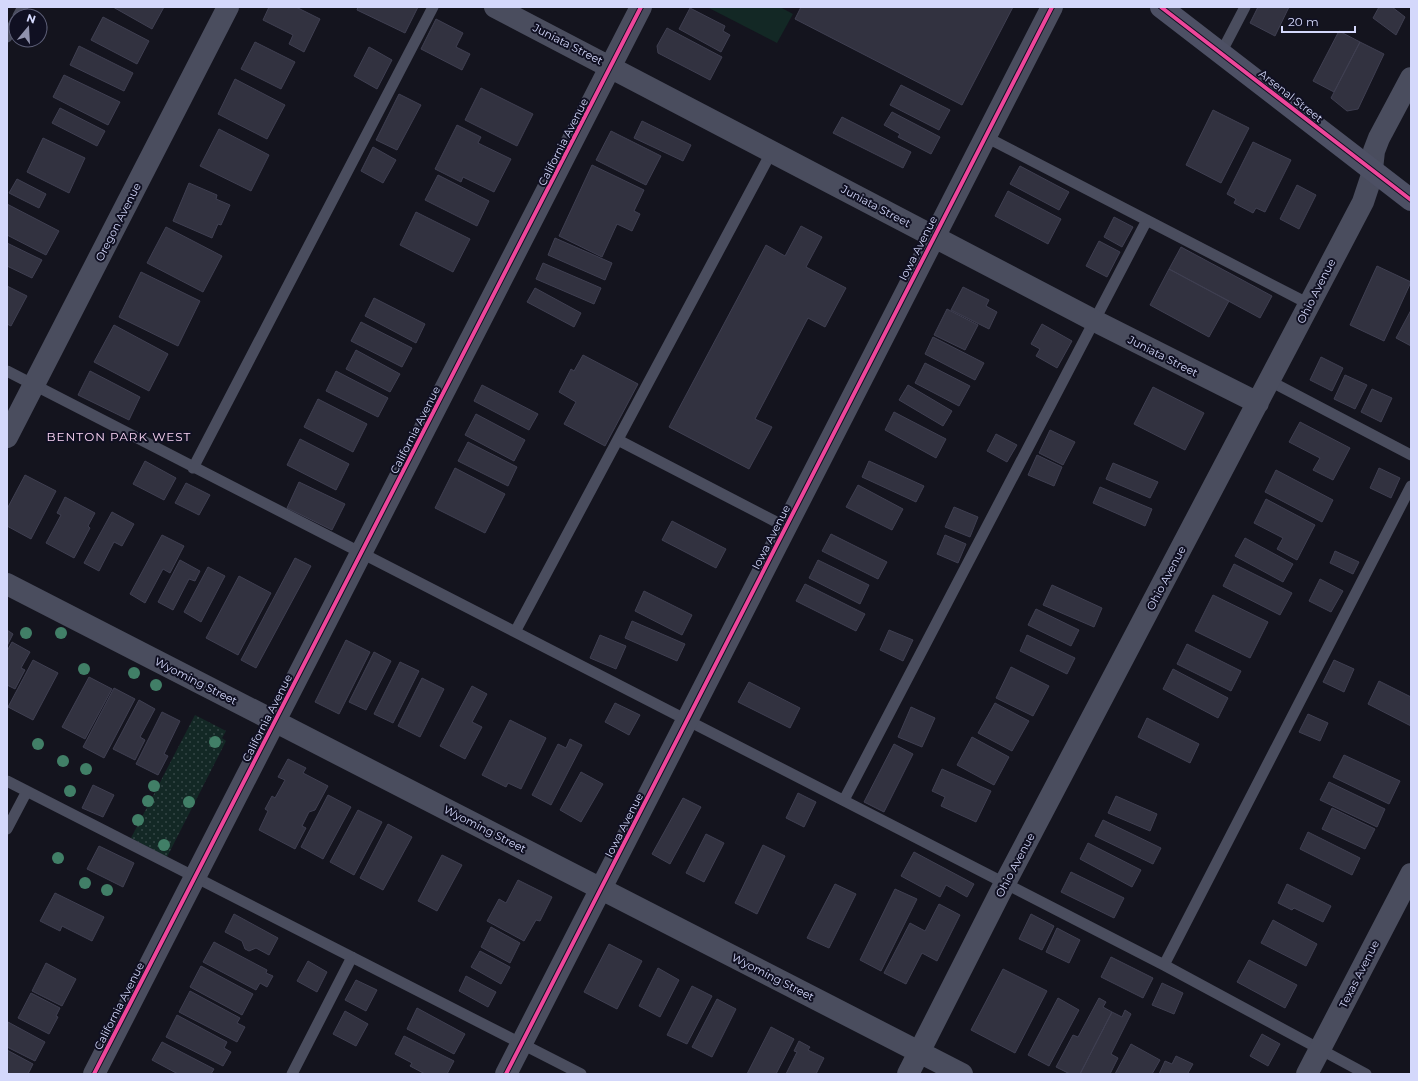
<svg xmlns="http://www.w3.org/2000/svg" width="1418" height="1081" font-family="Montserrat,sans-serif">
<defs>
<pattern id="garden-dots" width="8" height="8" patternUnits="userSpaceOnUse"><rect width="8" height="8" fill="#132825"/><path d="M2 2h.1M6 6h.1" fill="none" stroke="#344646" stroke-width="1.8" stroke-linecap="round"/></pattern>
</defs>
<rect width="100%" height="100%" fill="#14141e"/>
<path fill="#132825" d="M 707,7 L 780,7 L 793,14 L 777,43 Z"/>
<path fill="url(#garden-dots)" d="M 195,715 L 226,731 L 222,738 L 226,741 L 167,857 L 131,838 Z"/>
<path fill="#323240" stroke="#3f3f51" d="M 113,7 L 164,7 L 152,29 Z
M 269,7 L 296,7 L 320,19 L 304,52 L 289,44 L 293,35 L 263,20 Z
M 358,7 L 418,7 L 405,33 L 357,10 Z
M 801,7 L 1013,7 L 962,105 L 795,19 Z
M 1258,7 L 1289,7 L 1275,36 L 1250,23 Z
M 1379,7 L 1392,7 L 1405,17 L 1396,35 L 1373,18 Z
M 690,8 L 725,26 L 723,31 L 730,35 L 721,52 L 679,29 Z
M 103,17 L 149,41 L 137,64 L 91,40 Z
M 436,19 L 463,33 L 456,47 L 470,54 L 462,70 L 421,49 Z
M 667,28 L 722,57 L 710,80 L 658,53 L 657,46 Z
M 1339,31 L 1360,42 L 1334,92 L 1313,81 Z
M 255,42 L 295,62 L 281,89 L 241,69 Z
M 1360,42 L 1384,54 L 1358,109 L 1347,111 L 1331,98 Z
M 79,46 L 133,73 L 124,91 L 70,65 Z
M 369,47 L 392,60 L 377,89 L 354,76 Z
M 64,75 L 120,102 L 108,125 L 53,97 Z
M 235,79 L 285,105 L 267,139 L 218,114 Z
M 901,85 L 950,110 L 939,130 L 890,105 Z
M 481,88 L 533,114 L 517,146 L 465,120 Z
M 399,94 L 421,105 L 397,150 L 376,140 Z
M 60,108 L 105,131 L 97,146 L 52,123 Z
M 1213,110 L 1249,128 L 1221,183 L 1186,165 Z
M 892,112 L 940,137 L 931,154 L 898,137 L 900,134 L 884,125 Z
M 842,117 L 911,152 L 903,168 L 833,133 Z
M 642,121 L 691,145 L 683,161 L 634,138 Z
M 457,125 L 481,137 L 478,143 L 511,159 L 494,192 L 463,177 L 461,182 L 435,169 Z
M 219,129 L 269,155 L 251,191 L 200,166 Z
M 611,131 L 661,156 L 646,185 L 596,160 Z
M 43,138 L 85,158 L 69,193 L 27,172 Z
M 1253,142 L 1291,160 L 1265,212 L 1256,208 L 1253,213 L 1234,203 L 1236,199 L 1227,194 Z
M 373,147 L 396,160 L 383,183 L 361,171 Z
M 592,165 L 644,190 L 634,211 L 640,214 L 632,231 L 617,224 L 602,257 L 559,236 Z
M 1020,166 L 1069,192 L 1059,210 L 1010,184 Z
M 438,175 L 489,201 L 477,226 L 425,200 Z
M 17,179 L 46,194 L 39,208 L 9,193 Z
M 189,183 L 217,195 L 216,199 L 230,205 L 221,225 L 218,224 L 212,238 L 173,221 Z
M 1297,185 L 1316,195 L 1299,229 L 1280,219 Z
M 1008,191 L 1061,219 L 1048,244 L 995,216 Z
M 7,204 L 59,231 L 46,255 L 7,235 Z
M 416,212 L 470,239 L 453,272 L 400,245 Z
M 1114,217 L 1133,227 L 1122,247 L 1104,237 Z
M 801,226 L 822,237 L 806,267 L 846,288 L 825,327 L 808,318 L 755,419 L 772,427 L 749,469 L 669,427 L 766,245 L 785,256 Z
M 166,227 L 222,256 L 203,292 L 147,263 Z
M 555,238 L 612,263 L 605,280 L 548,255 Z
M 1099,241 L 1120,252 L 1107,277 L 1086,266 Z
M 7,243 L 42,260 L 32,278 L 7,266 Z
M 1181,247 L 1272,296 L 1260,318 L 1169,269 Z
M 543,263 L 601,288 L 594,304 L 536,279 Z
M 1377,266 L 1411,282 L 1384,341 L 1350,325 Z
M 1169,269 L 1229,301 L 1209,337 L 1150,305 Z
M 141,272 L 200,301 L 178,346 L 119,317 Z
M 7,286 L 27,296 L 11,326 L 7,324 Z
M 963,287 L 989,300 L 986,306 L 997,312 L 989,329 L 951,310 Z
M 535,288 L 581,313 L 574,327 L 527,302 Z
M 374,298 L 425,324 L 416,343 L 365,316 Z
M 947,309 L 978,325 L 965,350 L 934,335 Z
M 1411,310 L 1411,346 L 1396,338 Z
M 361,322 L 412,348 L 402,367 L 351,341 Z
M 1042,324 L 1072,341 L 1057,368 L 1036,356 L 1040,349 L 1031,344 Z
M 114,325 L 168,354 L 149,391 L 94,362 Z
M 933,337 L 984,363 L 975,380 L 925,354 Z
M 356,350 L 400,374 L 390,392 L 346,369 Z
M 583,355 L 638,384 L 605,446 L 564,424 L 576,402 L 559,392 L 571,369 L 574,371 Z
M 1321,357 L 1343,368 L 1332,391 L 1310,380 Z
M 925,363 L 970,386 L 959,406 L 915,383 Z
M 90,371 L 140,397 L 129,420 L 78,395 Z
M 336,371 L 388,398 L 378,417 L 326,391 Z
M 1345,375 L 1367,385 L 1355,409 L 1334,399 Z
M 482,385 L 538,414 L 529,430 L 474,401 Z
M 908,385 L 952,411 L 943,426 L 899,400 Z
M 1153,387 L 1204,413 L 1185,450 L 1134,424 Z
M 1372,389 L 1392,398 L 1381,422 L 1361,412 Z
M 318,399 L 367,424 L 353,452 L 304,427 Z
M 894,412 L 946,439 L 936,458 L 885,430 Z
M 476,414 L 525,440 L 514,461 L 465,435 Z
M 1300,422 L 1350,448 L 1333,480 L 1313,470 L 1320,458 L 1289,442 Z
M 1050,430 L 1075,442 L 1063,465 L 1039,453 Z
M 996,434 L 1017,445 L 1007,462 L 987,451 Z
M 300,439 L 349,464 L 336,490 L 287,465 Z
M 468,442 L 517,467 L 508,486 L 458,461 Z
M 1037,455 L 1062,467 L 1054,486 L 1028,475 Z
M 145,461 L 176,478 L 164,500 L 133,484 Z
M 869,461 L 924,486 L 916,502 L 862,477 Z
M 1113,463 L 1158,482 L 1150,498 L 1106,479 Z
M 455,468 L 505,494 L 485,533 L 435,508 Z
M 1379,468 L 1400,478 L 1391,498 L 1370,488 Z
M 1276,470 L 1333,500 L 1322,522 L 1265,492 Z
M 25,475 L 56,491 L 31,539 L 7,526 L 7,509 Z
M 299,482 L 345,504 L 332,530 L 287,508 Z
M 186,483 L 210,495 L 199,515 L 175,503 Z
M 858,485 L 903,509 L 892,530 L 846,507 Z
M 1100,487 L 1152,509 L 1145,526 L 1093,503 Z
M 65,497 L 95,513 L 88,526 L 90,528 L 74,558 L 46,543 L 61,515 L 57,513 Z
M 1266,499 L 1315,525 L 1297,560 L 1277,549 L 1283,538 L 1254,523 Z
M 954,507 L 978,517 L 970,537 L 945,527 Z
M 112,512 L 134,524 L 122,546 L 114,542 L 99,571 L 84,563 Z
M 672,521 L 726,549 L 716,568 L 662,540 Z
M 831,534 L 887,562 L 878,579 L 822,551 Z
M 162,535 L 184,546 L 170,573 L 163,569 L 145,603 L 130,594 Z
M 945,535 L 966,544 L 958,563 L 937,554 Z
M 1245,538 L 1293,564 L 1283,582 L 1235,556 Z
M 1335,551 L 1359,562 L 1353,574 L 1330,563 Z
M 295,558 L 311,566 L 256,668 L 241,660 Z
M 180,560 L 200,571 L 195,581 L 189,579 L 173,610 L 158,602 Z
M 818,560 L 869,585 L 860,604 L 809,578 Z
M 1234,564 L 1292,593 L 1280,615 L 1223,586 Z
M 208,567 L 225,576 L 201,622 L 184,612 Z
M 239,576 L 271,593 L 238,655 L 206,638 Z
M 1320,579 L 1343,591 L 1331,612 L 1309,601 Z
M 805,584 L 865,614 L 856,631 L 796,601 Z
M 1052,585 L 1102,608 L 1094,627 L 1043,605 Z
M 644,591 L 692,615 L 682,635 L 635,611 Z
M 1213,595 L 1268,622 L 1250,658 L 1195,631 Z
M 1036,609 L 1079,630 L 1071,646 L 1028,625 Z
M 632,621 L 685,644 L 677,661 L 625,638 Z
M 7,630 L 13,634 L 7,646 Z
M 889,630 L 913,640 L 903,661 L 880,650 Z
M 600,635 L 626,646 L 616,669 L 590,658 Z
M 1027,635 L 1075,658 L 1067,674 L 1020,651 Z
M 346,640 L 370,652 L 339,714 L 315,702 Z
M 12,642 L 30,652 L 21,668 L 25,670 L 15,689 L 7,685 L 7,651 Z
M 1187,644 L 1241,671 L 1231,691 L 1177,664 Z
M 374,652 L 391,661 L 366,710 L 349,702 Z
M 33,660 L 58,673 L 33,720 L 8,707 Z
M 1334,660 L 1354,669 L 1344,692 L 1323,682 Z
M 400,662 L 419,671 L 393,723 L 374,714 Z
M 1011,667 L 1049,686 L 1033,716 L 996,698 Z
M 1173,669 L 1228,698 L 1218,718 L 1163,689 Z
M 89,677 L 112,689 L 85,739 L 62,727 Z
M 422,678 L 444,689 L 420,737 L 398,726 Z
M 1379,681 L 1411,697 L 1411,726 L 1368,704 Z
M 749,682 L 800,708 L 790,728 L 738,702 Z
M 472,686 L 487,694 L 472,722 L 482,727 L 465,759 L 440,746 Z
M 114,688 L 135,699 L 104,758 L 83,747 Z
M 139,700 L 155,709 L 140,737 L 145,740 L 135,760 L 113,749 Z
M 615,703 L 640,715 L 629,735 L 605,722 Z
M 995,703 L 1029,721 L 1012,751 L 978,733 Z
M 911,707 L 935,718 L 922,747 L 898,737 Z
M 162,712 L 180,721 L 164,754 L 168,756 L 158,775 L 136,764 Z
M 1308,714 L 1328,723 L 1320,741 L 1299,732 Z
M 1147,718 L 1199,744 L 1190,763 L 1138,737 Z
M 510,720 L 546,738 L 521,789 L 508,783 L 506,787 L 482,775 Z
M 972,737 L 1009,757 L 994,785 L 957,765 Z
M 570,739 L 582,745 L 551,805 L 532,795 L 558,744 L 566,748 Z
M 894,744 L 913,754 L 884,812 L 864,802 Z
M 1344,755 L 1400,781 L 1389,804 L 1333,777 Z
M 288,759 L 306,768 L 303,773 L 328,786 L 315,810 L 309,812 L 302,826 L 306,828 L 295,849 L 259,830 L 268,811 L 265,809 L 272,796 L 275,798 L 285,780 L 278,777 Z
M 942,769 L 991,791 L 976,822 L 941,806 L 945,797 L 932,791 Z
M 581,772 L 603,784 L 581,822 L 560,810 Z
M 1329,782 L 1385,809 L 1377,827 L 1320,800 Z
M 93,785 L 114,795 L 103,817 L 82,808 Z
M 798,793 L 816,802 L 804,827 L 786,818 Z
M 328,795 L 351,807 L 323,859 L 301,847 Z
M 1116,796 L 1157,814 L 1150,831 L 1108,813 Z
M 683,798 L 701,807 L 670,864 L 652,854 Z
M 1332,808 L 1375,829 L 1365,849 L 1322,829 Z
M 358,810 L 382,822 L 354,875 L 330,862 Z
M 1103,820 L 1161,848 L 1153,864 L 1095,836 Z
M 388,824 L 412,837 L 383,890 L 360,878 Z
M 1308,832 L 1360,858 L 1352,875 L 1300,849 Z
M 706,834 L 724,843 L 704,882 L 686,873 Z
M 1088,843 L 1141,870 L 1132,887 L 1080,859 Z
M 763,845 L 785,856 L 757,914 L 735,903 Z
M 99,846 L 134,863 L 123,887 L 87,869 Z
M 914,852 L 974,884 L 967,897 L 946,885 L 940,897 L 901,876 Z
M 442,855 L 462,865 L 437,911 L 418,901 Z
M 1071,872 L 1124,898 L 1114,918 L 1061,892 Z
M 518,880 L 552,897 L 540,921 L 536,920 L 524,941 L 487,921 L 499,899 L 506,903 Z
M 835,884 L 856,894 L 829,948 L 807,938 Z
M 1287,884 L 1331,906 L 1323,922 L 1294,908 L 1292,910 L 1278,903 Z
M 895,889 L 917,899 L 881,971 L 860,960 Z
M 55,893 L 104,917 L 92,941 L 62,926 L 60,931 L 40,921 Z
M 939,904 L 960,915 L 937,961 L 922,953 L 906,984 L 884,973 L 910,923 L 925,931 Z
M 234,914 L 278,938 L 269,955 L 256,948 L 249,951 L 245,949 L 242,941 L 225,932 Z
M 1031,914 L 1054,926 L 1042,950 L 1019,939 Z
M 1273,920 L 1317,944 L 1306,966 L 1261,943 Z
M 491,927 L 520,943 L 510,963 L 481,947 Z
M 1057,928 L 1080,940 L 1069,963 L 1046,952 Z
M 214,942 L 267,970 L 266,973 L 273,976 L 267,987 L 260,983 L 256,990 L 203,962 Z
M 609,944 L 642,961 L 617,1009 L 584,992 Z
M 480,951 L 510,967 L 501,984 L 471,967 Z
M 1111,957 L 1153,978 L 1143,998 L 1101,977 Z
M 1249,960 L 1297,985 L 1285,1008 L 1237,982 Z
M 308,961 L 327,972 L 317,992 L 297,981 Z
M 46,963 L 76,979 L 62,1006 L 32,991 Z
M 201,966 L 253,994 L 242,1015 L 190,987 Z
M 658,968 L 679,980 L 660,1017 L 639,1006 Z
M 1003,969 L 1047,991 L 1015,1053 L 971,1030 Z
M 466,976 L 496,992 L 488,1007 L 459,991 Z
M 356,980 L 377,990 L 366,1011 L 345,1000 Z
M 1162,983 L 1183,993 L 1174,1014 L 1152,1005 Z
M 692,986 L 712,996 L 687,1044 L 667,1035 Z
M 190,991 L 240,1018 L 237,1023 L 245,1027 L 237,1042 L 179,1012 Z
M 31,993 L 60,1008 L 56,1016 L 58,1017 L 49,1034 L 18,1018 Z
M 1058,998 L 1079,1010 L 1049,1066 L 1028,1055 Z
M 1099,998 L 1106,1002 L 1103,1007 L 1112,1012 L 1080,1074 L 1070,1074 L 1056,1067 L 1073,1035 L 1078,1037 Z
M 717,999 L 736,1009 L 712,1057 L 692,1047 Z
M 417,1008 L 465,1034 L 454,1054 L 407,1029 Z
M 1125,1010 L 1131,1014 L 1111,1054 L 1118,1058 L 1110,1074 L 1080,1074 L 1112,1012 L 1122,1017 Z
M 345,1011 L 368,1024 L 356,1046 L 333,1034 Z
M 177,1015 L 227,1042 L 224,1048 L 231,1052 L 223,1066 L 166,1037 Z
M 8,1022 L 45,1042 L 35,1061 L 7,1047 Z
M 771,1027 L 794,1039 L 776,1074 L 747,1074 Z
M 1262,1034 L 1280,1044 L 1268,1066 L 1250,1056 Z
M 404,1036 L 454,1061 L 447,1074 L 425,1074 L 410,1066 L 412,1063 L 395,1054 Z
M 799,1041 L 810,1047 L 808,1050 L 824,1058 L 816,1074 L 786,1074 L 797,1052 L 794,1051 Z
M 162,1042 L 214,1069 L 211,1074 L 178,1074 L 152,1060 Z
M 1131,1044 L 1160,1060 L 1152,1074 L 1115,1074 Z
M 7,1050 L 33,1064 L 28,1074 L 7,1074 Z
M 1176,1056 L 1193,1064 L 1188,1073 L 1191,1074 L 1159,1074 L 1165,1061 L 1172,1064 Z"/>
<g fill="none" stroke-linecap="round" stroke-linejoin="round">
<path stroke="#4a4d5e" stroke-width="11" d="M 18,16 L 23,7
M 7,37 L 16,20
M 1221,53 L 1245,7
M 986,137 L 1309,304
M 7,371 L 1164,965 L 1366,1074
M 1270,381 L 1411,455
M 618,440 L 786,527
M 193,468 L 433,7
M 515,632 L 772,151
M 7,781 L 581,1074
M 844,800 L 1147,220
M 7,829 L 27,791
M 1164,965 L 1411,486
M 292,1074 L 352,957"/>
<path stroke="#4a4d5e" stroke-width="22" d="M 495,7 L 1095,321 L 1258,403
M 7,437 L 228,7
M 7,584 L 962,1074
M 94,1074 L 641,7
M 506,1074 L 1052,7
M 908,1074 L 1005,883 L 1363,202 L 1371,178 L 1374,151 L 1379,138 L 1411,78
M 1307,1074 L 1411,874"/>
<path stroke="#4d5064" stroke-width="22" d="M 1161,7 L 1411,200"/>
<g stroke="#101022" stroke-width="6">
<path id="cycleway" d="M 1161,7 L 1411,200
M 94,1074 L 641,7
M 506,1074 L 1052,7"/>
</g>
<use href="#cycleway" stroke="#ed469a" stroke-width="4"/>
</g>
<g fill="#417f67">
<circle cx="26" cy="633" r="6"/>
<circle cx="61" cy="633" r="6"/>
<circle cx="84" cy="669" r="6"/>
<circle cx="134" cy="673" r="6"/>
<circle cx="156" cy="685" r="6"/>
<circle cx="215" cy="742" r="6"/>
<circle cx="38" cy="744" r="6"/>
<circle cx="63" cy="761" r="6"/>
<circle cx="86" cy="769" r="6"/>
<circle cx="154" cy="786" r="6"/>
<circle cx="70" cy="791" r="6"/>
<circle cx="148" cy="801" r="6"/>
<circle cx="189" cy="802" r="6"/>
<circle cx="138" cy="820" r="6"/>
<circle cx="164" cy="845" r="6"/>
<circle cx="58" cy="858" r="6"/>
<circle cx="85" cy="883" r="6"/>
<circle cx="107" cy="890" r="6"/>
</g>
<g text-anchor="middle" stroke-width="4" stroke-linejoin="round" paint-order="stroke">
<g font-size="11" fill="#d4d8fb" stroke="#101022">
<text transform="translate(568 44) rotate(27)" y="4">Juniata Street</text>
<text transform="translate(1291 96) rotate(38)" y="4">Arsenal Street</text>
<text transform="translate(563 142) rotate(-63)" y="4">California Avenue</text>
<text transform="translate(876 206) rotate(28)" y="4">Juniata Street</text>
<text transform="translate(118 222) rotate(-63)" y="4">Oregon Avenue</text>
<text transform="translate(918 248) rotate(-63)" y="4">Iowa Avenue</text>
<text transform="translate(1316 291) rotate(-63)" y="4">Ohio Avenue</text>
<text transform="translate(1163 356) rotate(27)" y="4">Juniata Street</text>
<text transform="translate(415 430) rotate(-63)" y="4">California Avenue</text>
<text transform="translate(771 537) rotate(-63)" y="4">Iowa Avenue</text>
<text transform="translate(1166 578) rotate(-62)" y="4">Ohio Avenue</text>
<text transform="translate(196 681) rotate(27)" y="4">Wyoming Street</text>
<text transform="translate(267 718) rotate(-63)" y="4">California Avenue</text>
<text transform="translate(624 825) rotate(-63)" y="4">Iowa Avenue</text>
<text transform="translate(485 829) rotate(27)" y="4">Wyoming Street</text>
<text transform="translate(1015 865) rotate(-62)" y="4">Ohio Avenue</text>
<text transform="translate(1359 974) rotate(-63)" y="4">Texas Avenue</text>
<text transform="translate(773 977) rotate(27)" y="4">Wyoming Street</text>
<text transform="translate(119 1006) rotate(-63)" y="4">California Avenue</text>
</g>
<g font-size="12" letter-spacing="1" fill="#fcd6f6" stroke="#101022">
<text x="119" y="441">BENTON PARK WEST</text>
</g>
</g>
<rect width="1418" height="1081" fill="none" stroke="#d4d8fb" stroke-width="16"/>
<g transform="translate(28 28) rotate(18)"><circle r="19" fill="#101022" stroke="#5e6079"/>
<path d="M0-3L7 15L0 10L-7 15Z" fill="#9193ae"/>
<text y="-6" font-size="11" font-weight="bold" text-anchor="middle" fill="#d4d8fb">N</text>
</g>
<path d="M1282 26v6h73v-6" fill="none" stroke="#d4d8fb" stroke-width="2"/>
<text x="1288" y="26" font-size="12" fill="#d4d8fb" stroke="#101022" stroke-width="3" paint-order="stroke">20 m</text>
</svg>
